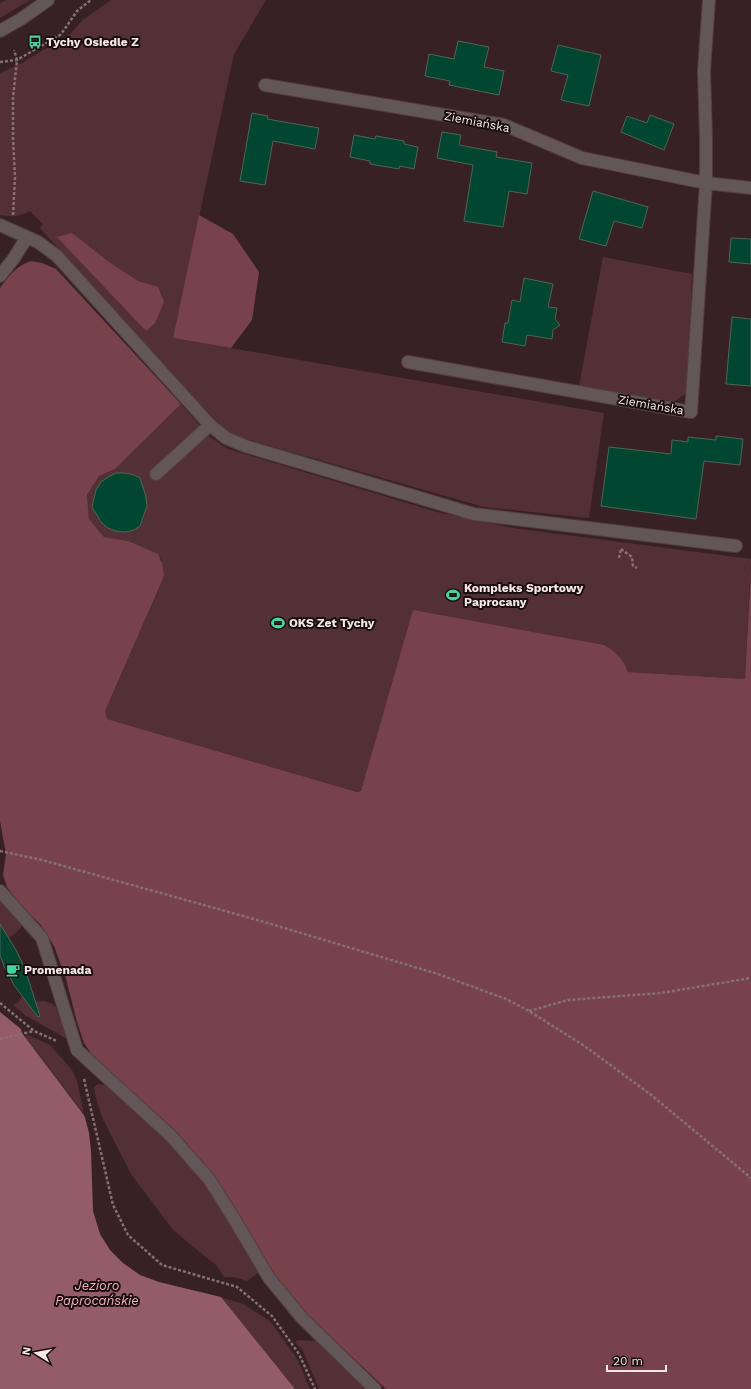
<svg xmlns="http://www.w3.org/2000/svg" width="751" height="1389" font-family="'Work Sans',sans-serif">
<rect width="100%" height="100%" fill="#382125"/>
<path fill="#533036" d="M 6,0 L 30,0 L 0,18 L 0,3 Z
M 111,0 L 266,0 L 234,54 L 173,338 L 604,413 L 589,518 L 484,507 L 229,434 L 199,403 L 40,228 L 43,224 L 30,211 C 18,217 13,217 0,215 L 0,73 L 20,64 L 69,35 L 83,20 Z
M 603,257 L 692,274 L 688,392 L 672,403 L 579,386 Z
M 181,404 L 210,437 L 228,449 L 437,512 L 513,528 L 751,559 L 745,679 L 628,672 L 626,667 L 357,792 L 107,719 L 105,711 L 163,580 L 164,574 L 161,558 L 128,541 L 104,537 L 89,519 L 87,495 L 99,476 L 115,469 Z
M 0,900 L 24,924 L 16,933 L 8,938 L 0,926 Z
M 22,996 L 35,1002 L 44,1001 L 51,1003 L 56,1007 L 67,1039 L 25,1015 L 13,1005 L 19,1002 Z
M 28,1035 L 50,1045 L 72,1070 L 77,1081 L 84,1114 L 25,1036 Z
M 97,1084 L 105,1085 L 167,1140 L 208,1186 L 222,1205 L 259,1272 L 247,1281 L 234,1277 L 224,1277 L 217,1266 L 173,1230 L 132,1176 L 103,1119 L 97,1102 L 94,1088 Z
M 221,1297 L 243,1304 L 270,1321 L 298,1360 L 310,1389 L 295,1389 Z
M 298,1340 L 316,1341 L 348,1368 L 369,1389 L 319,1389 L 302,1349 L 295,1342 Z"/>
<path fill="#77424c" d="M 199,215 L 233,234 L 259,272 L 252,320 L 231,348 L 173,338 Z
M 72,233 L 109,262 L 138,281 L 158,287 L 164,302 L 155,323 L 146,331 L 57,237 Z
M 31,261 L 42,263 L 56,269 L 181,404 L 115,469 L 99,476 L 87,495 L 89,519 L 104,537 L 128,541 L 158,554 L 162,563 L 164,574 L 163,579 L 105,711 L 107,719 L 357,792 L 361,791 L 413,610 L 604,645 C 615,651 624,660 628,672 L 745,679 L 751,568 L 751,1389 L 386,1389 L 309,1316 L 271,1274 L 213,1175 L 96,1061 L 84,1043 L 77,1022 L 66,979 L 54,946 L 40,924 L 22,907 L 7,887 L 3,875 L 6,854 L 0,821 L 0,288 C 10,275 16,266 31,261 Z"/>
<path fill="#945c66" d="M 0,1012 L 21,1029 L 22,1033 L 221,1297 L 295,1389 L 0,1389 Z"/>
<path fill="#382125" d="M 83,1110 L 173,1230 L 225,1298 L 159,1282 L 140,1275 L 123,1263 L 110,1250 L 100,1234 L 93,1211 L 91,1151 L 89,1133 Z"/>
<path fill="#014630" stroke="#4c6559" d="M 458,41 L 489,47 L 484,67 L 504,71 L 499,95 L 449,85 L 450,81 L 425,76 L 429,54 L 454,59 Z
M 558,45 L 601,55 L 589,106 L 561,100 L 568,75 L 551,71 Z
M 252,113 L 268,116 L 267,119 L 319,128 L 315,149 L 273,141 L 265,185 L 240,181 Z
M 650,115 L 674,124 L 664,150 L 621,132 L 627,116 L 647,123 Z
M 442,132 L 461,135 L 459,145 L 497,152 L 496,157 L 532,163 L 527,194 L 509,191 L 503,227 L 464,221 L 473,165 L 437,158 Z
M 354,135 L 375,139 L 376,136 L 404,141 L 404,144 L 418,147 L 414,169 L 400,166 L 399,169 L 370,164 L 370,161 L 350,157 Z
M 593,191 L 648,207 L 642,228 L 614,221 L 606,246 L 579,239 Z
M 731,238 L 751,239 L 751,264 L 729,262 Z
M 524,278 L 553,284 L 548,307 L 557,308 L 555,319 L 560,325 L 553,330 L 552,339 L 527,335 L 525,346 L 502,342 L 505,323 L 508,323 L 512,300 L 520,302 Z
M 732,317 L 751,319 L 751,386 L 726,384 Z
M 716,436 L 743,439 L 740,465 L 704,461 L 696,519 L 601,506 L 609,447 L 671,454 L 672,440 L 688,442 L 688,437 L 716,440 Z
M 116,473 L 125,473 L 134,475 L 140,478 L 146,497 L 147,506 L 140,526 L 134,530 L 125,532 L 116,531 L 108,528 L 101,522 L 92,507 L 96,490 L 101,482 L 108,477 Z
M 0,924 L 16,950 L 25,969 L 40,1016 L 38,1017 L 14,985 L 4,966 L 0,955 Z"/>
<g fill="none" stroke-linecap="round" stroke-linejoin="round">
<g stroke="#533d40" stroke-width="14">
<path id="minor" d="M 0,31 L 21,19 L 48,0
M 265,85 L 504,125 L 582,158 L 706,183 L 706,137 L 704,71 L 709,0
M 0,225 L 38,242 L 57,256 L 210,425 L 226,438 L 245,446 L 474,514 L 736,546
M 0,276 L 14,258 L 27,237
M 408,362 L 691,412 L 706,183 L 751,188
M 156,474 L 210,425
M 0,891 L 42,938 L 77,1050 L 171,1136 L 209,1179 L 236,1222 L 269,1278 L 302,1318 L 375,1389"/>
</g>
<path stroke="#857174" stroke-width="2.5" stroke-dasharray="3 2" stroke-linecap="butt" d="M 0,62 L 17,60 L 60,35 L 64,30 L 77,11 L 91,0
M 13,215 L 15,177 L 13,139 L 13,98 L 17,60 L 14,50
M 621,549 L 632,557 L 633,566 L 637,568
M 619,558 L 621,549
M 0,851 L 42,860 L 254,919 L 438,974 L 506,999 L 529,1011 L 583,1045 L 650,1094 L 751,1178
M 0,1003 L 34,1031 L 57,1041
M 529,1011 L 568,1000 L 661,993 L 751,978
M 0,1039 L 34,1031
M 84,1079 L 113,1205 L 128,1235 L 162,1265 L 237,1287 L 272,1316 L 299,1354 L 315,1389"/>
<use href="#minor" stroke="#625658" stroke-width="12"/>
</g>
<defs>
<g id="bus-bare" transform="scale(1.08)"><path d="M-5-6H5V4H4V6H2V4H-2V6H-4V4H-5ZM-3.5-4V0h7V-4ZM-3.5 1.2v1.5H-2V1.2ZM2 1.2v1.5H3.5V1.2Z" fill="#45d49f" stroke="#180e0f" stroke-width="2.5" paint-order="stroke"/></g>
<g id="stadium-bare" transform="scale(1.08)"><path d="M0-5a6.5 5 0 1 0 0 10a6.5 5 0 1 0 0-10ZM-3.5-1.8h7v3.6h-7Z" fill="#45d49f" stroke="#180e0f" stroke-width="2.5" paint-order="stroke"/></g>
<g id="cafe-bare" transform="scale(1.08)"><path d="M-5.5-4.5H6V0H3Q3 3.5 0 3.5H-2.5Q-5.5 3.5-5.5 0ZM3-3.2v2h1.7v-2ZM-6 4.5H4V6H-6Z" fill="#45d49f" stroke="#180e0f" stroke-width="2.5" paint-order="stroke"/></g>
</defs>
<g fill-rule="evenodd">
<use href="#bus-bare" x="35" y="42"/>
<use href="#stadium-bare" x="453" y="595"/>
<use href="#stadium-bare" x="278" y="623"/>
<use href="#cafe-bare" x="13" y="970"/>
</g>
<g text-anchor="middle" stroke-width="4" stroke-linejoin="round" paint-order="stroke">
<g font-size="12" font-weight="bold" fill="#f7e7e9" stroke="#180e0f" text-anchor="start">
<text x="46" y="46">Tychy Osiedle Z</text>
<text x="464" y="592">Kompleks Sportowy<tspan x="464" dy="14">Paprocany</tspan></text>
<text x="289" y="627">OKS Zet Tychy</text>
<text x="24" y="974">Promenada</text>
</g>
<g font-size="12" fill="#f7e7e9" stroke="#180e0f">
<text transform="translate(477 122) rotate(11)" y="4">Ziemiańska</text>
<text transform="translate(651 405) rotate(10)" y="4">Ziemiańska</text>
</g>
<g font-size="13" font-style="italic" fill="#f6b0bb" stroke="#180e0f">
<text x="97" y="1290">Jezioro<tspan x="97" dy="15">Paprocańskie</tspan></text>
</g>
</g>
<g transform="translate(36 1353) rotate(281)" stroke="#180e0f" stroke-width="3" paint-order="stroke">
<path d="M0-3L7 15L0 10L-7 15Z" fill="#f7e7e9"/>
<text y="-6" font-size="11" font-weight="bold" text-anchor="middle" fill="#f7e7e9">N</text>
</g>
<path d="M607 1365v6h59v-6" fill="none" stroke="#f7e7e9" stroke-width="2"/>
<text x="613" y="1365" font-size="12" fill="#f7e7e9" stroke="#180e0f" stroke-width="3" paint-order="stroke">20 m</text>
</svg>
